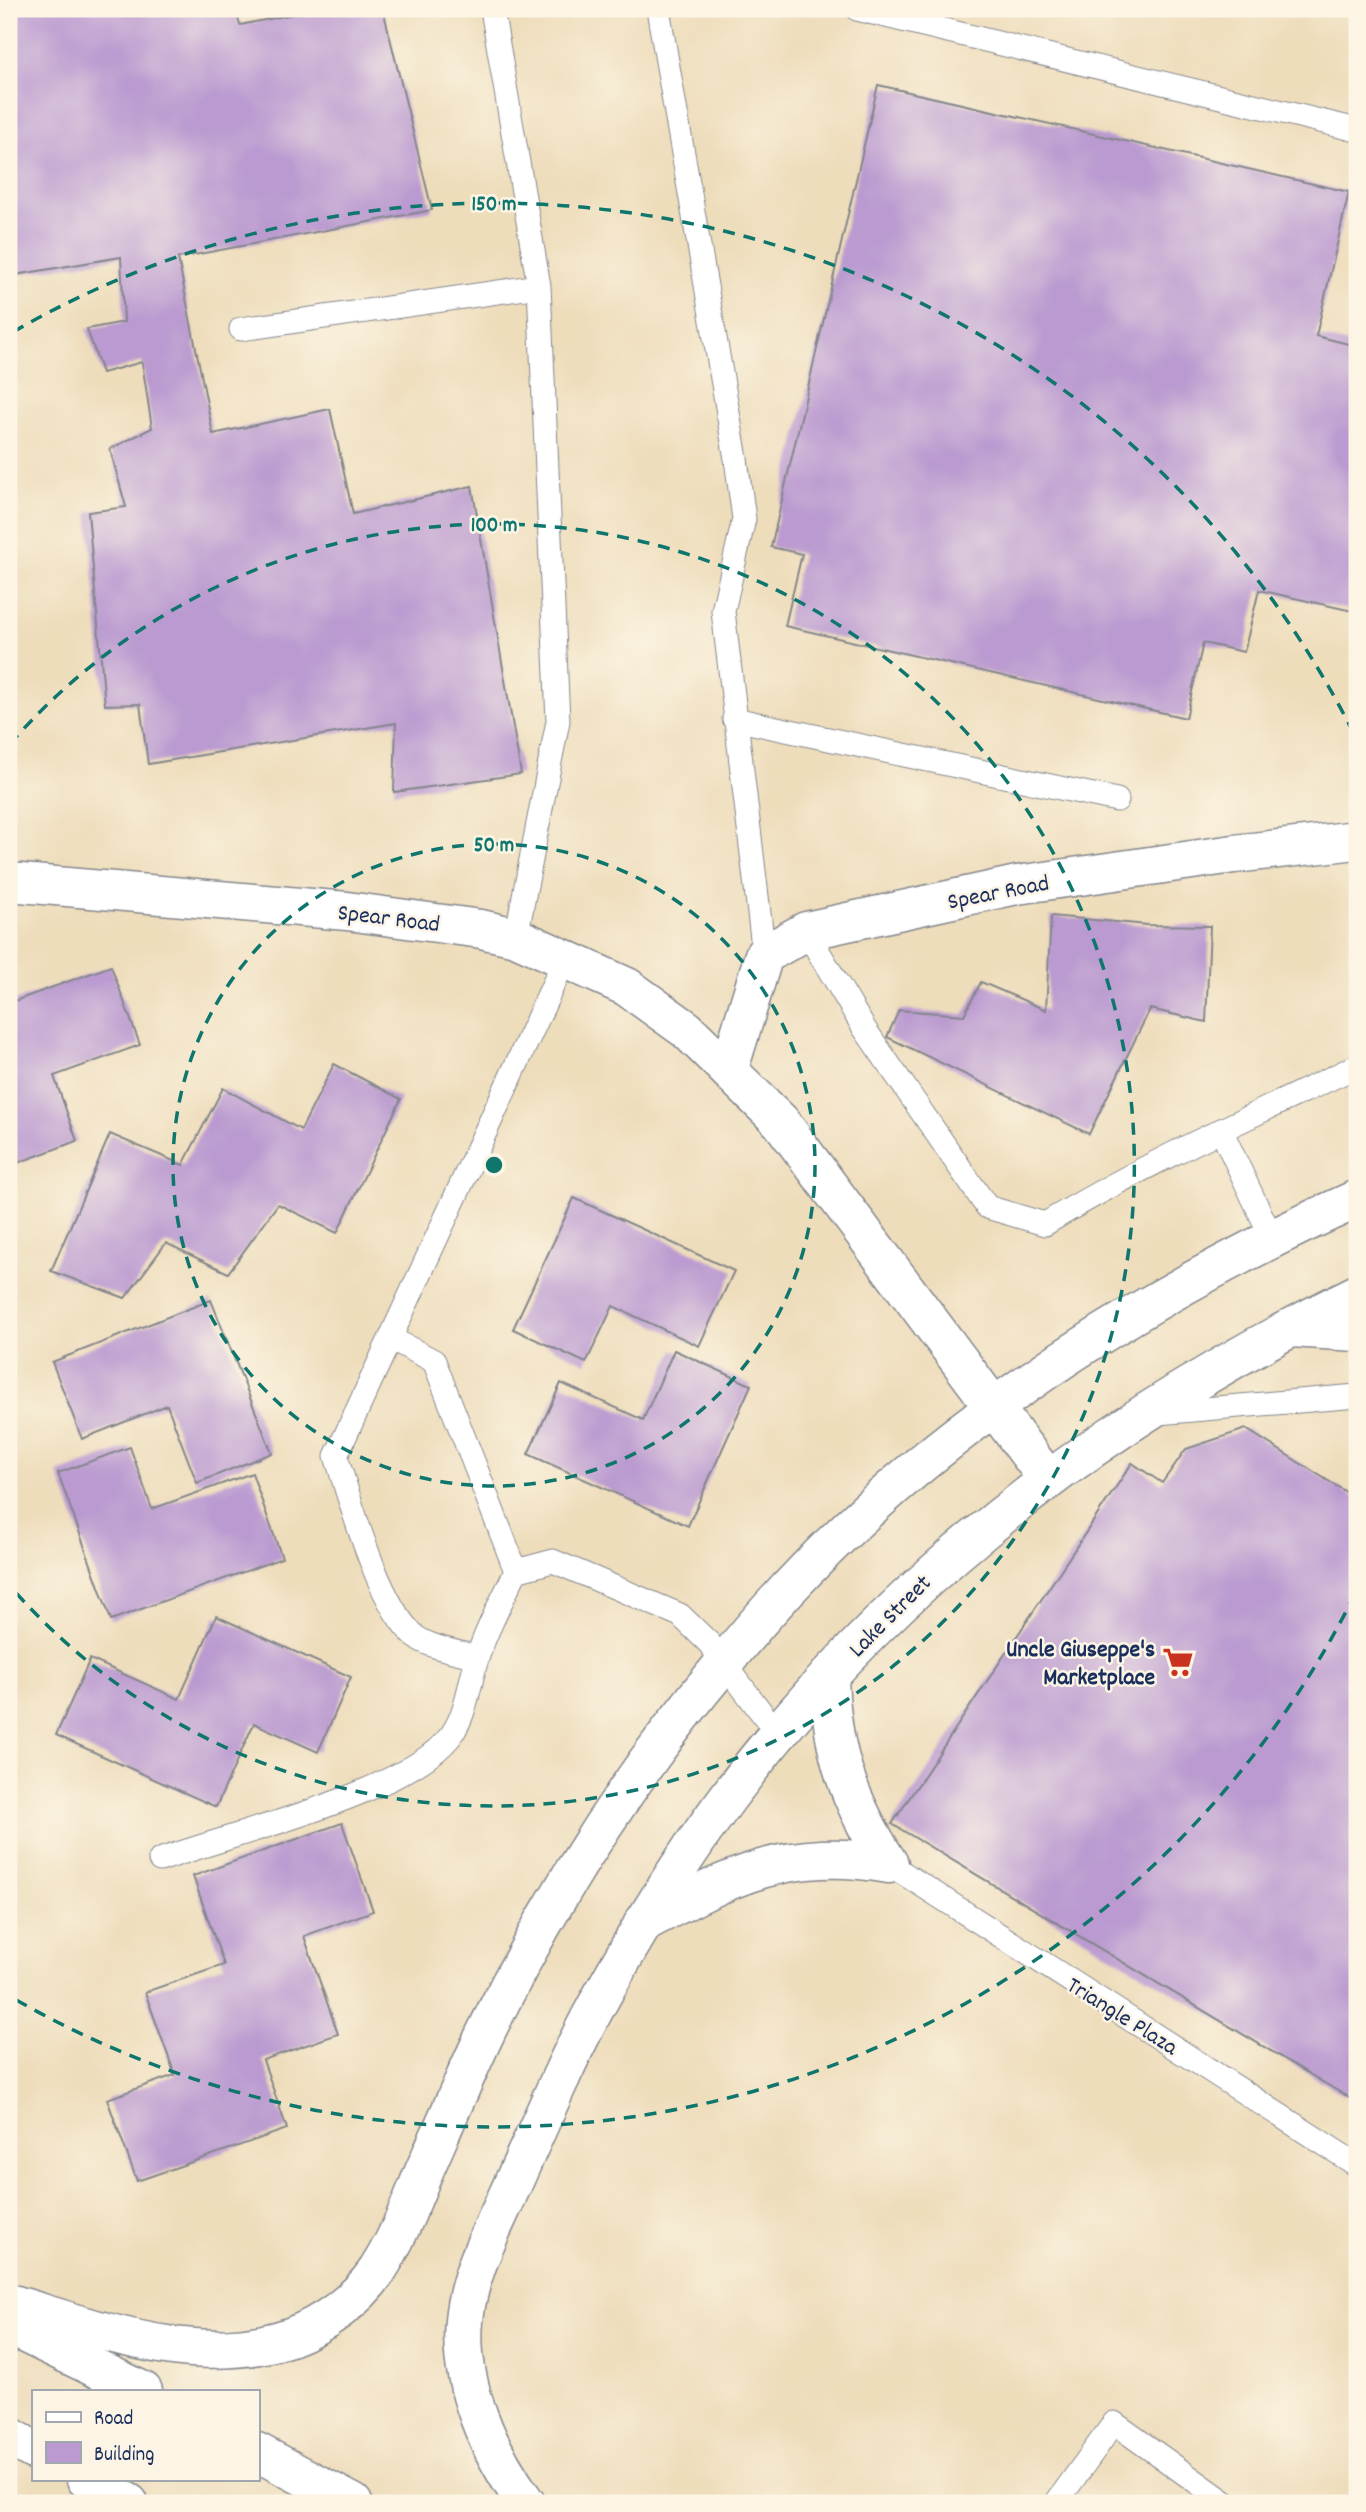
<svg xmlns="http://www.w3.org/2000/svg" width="1366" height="2512" font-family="Dekko,sans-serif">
<rect width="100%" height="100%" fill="#fcf5e5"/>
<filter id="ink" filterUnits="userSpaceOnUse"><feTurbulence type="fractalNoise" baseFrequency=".0143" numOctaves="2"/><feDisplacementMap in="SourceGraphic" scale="14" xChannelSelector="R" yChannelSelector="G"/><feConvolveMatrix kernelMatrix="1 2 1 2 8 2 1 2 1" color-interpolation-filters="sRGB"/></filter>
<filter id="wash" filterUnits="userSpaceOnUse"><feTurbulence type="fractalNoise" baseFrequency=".00686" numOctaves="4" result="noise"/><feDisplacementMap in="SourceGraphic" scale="28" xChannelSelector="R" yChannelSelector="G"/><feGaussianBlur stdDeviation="1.57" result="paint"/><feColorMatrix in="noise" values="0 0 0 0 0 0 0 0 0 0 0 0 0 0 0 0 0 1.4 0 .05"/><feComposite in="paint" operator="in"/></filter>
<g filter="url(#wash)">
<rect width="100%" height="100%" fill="#edb"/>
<g id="blocks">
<path fill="#ba9ad0" d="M 9,9 L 236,9 L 240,25 L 319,9 L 383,9 L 432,210 L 178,258 L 213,434 L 330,409 L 353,514 L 472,486 L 521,774 L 394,792 L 396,723 L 148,764 L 140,704 L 105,705 L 88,512 L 126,507 L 110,449 L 152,428 L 142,362 L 102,373 L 87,329 L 124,322 L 121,257 L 9,276 Z
M 878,85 L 1349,192 L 1316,336 L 1357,346 L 1357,612 L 1259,590 L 1244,652 L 1203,643 L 1186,718 L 785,626 L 802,554 L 771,547 Z
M 1051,916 L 1148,925 L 1210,926 L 1206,1022 L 1150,1009 L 1089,1134 L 887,1037 L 899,1010 L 964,1015 L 981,982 L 1046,1010 Z
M 111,966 L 140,1045 L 54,1076 L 77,1141 L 9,1166 L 9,1003 Z
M 334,1064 L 401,1099 L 337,1233 L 278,1204 L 228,1273 L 166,1243 L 125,1298 L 51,1271 L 110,1134 L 183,1165 L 223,1088 L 301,1130 Z
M 574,1198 L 734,1271 L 699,1346 L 613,1306 L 586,1363 L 513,1329 Z
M 211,1300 L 272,1453 L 197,1483 L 167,1405 L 82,1439 L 52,1362 Z
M 674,1350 L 751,1385 L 688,1526 L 528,1454 L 561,1383 L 643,1420 Z
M 1246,1429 L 1357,1499 L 1357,2089 L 1351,2099 L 892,1824 L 1132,1463 L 1162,1483 L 1186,1449 Z
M 130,1447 L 152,1509 L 252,1473 L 282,1558 L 111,1620 L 58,1473 Z
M 216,1616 L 351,1677 L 318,1752 L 254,1723 L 216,1807 L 56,1735 L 90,1659 L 179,1699 Z
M 342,1823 L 373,1911 L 304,1936 L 338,2034 L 263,2060 L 287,2129 L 137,2181 L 107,2099 L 175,2075 L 145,1992 L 224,1965 L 193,1876 Z"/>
</g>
</g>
<g filter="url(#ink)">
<use href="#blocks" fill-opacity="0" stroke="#84868c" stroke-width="2"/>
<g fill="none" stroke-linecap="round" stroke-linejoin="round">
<g stroke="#84868c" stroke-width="25">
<path id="service" d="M 492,9 L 539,286 L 558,721 L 516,937
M 658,9 L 736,459 L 744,519 L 723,611 L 764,955
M 857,9 L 1357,130
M 241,329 L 539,286
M 734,719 L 1117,800
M 806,931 L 864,1028 L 987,1207 L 1045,1224 C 1145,1163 1252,1116 1357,1066
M 1221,1130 L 1272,1238
M 1158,1413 L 1357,1396
M 516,1571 L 553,1561 L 680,1615 L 709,1643 L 777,1733
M 477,1657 C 459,1652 431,1648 416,1637 C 379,1607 351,1503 336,1456 L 566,957
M 160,1860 C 231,1834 411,1792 452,1734 C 467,1712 469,1684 477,1659 C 486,1629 503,1599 516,1571 L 434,1361 L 392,1339
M 889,1864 L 1357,2165
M 1056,2503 L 1114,2423 L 1226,2503"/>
</g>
<g stroke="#84868c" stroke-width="41">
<path id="minor" d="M 9,882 L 347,911 L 481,929 L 516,937 L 627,987 L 687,1030 L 781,1122 L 1047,1478
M 729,1069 L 764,955 L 806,931 L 1017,885 L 1234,854 L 1357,840
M 829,1675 C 831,1751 848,1800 889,1864
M 643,1923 C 732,1876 786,1846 889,1864"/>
</g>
<g stroke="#84868c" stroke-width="41">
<path id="primary" d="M 1290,1328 L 1357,1332
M 724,1663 C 888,1457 1119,1305 1357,1199
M 561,2077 C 586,2021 616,1969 648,1916 C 818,1634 1064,1438 1357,1294"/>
</g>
<g stroke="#84868c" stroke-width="41">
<path id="trunk" d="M 9,2303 C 98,2329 196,2369 290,2337 C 323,2325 357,2300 377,2271 C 396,2242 409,2208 422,2176 C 443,2128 463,2081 485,2034 C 549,1901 630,1775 724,1663
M 9,2326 L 143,2391
M 9,2436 L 33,2450
M 257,2452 L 353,2503
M 86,2479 L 129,2503
M 526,2503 C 489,2452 458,2385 464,2320 C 468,2277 488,2238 506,2199 C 524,2159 542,2118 561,2077"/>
</g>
<use href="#service" stroke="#fff" stroke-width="23"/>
<use href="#minor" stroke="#fff" stroke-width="38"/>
<use href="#primary" stroke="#fff" stroke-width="38"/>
<use href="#trunk" stroke="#fff" stroke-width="38"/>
</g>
</g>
<g fill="none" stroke="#0f766e" stroke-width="3.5" stroke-dasharray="12 9">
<circle cx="494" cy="1165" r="321"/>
<path d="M10 744A641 641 0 1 1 10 1586"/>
<path d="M1355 1594A962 962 0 0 1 13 1998M13 332A962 962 0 0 1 1355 736"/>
</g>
<defs>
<g id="supermarket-bare" transform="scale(2.415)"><path d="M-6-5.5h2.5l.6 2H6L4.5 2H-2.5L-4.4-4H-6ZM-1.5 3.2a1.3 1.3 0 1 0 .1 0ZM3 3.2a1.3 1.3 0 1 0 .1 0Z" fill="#c8321e" stroke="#fcf5e5" stroke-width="2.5" paint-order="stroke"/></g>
</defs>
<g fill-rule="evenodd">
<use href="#supermarket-bare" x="1178" y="1662"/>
</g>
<g text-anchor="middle" stroke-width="5" stroke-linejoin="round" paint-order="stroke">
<g font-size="24" fill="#1b2f5e" stroke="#fcf5e5">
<text transform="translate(998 891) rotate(-11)" y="8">Spear Road</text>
<text transform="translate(389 917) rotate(7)" y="8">Spear Road</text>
<text transform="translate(889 1615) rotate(-45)" y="8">Lake Street</text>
<text transform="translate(1123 2015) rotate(32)" y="8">Triangle Plaza</text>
</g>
<g font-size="24" font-weight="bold" fill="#1b2f5e" stroke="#fcf5e5" text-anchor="end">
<text x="1155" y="1656">Uncle Giuseppe's<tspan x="1155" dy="28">Marketplace</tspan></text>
</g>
</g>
<circle cx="494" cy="1165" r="10" fill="#0f766e" stroke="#fcf5e5" stroke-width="3.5"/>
<g font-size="21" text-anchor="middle" font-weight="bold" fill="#0f766e" stroke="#fcf5e5" stroke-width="5" stroke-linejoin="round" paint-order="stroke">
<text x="494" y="210">150 m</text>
<text x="494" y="531">100 m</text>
<text x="494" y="851">50 m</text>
</g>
<rect width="1366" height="2512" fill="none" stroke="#fcf5e5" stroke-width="35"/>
<rect x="32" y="2390" width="228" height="91" fill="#fcf5e5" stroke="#a2a6af" stroke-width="2"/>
<rect x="46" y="2412" width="35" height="10" fill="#ffffff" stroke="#a2a6af" stroke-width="2"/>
<text x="94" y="2424" font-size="21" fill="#1b2f5e">Road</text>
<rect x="46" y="2442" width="35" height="21" fill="#ba9ad0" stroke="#a2a6af" stroke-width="2"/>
<text x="94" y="2460" font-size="21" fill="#1b2f5e">Building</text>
</svg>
